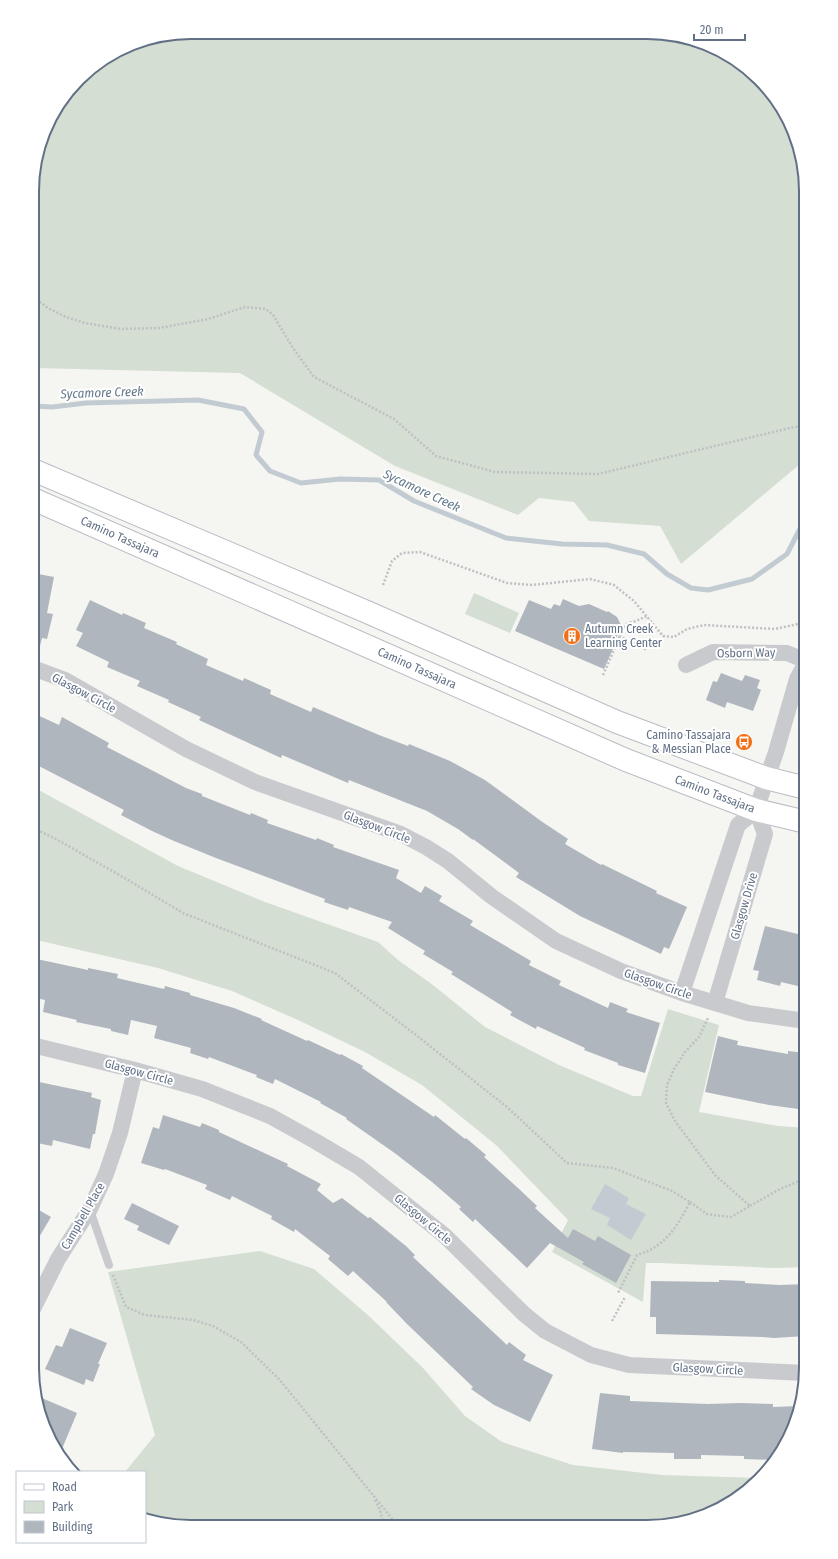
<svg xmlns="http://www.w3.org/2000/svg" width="838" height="1559" font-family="'Fira Sans Condensed',sans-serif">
<rect width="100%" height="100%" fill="#f5f6f2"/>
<path fill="#d5ded3" d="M 191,32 L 678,35 L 717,48 L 752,71 L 779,102 L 797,140 L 806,191 L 806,459 L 681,564 L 660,526 L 589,521 L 574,502 L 539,498 L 518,515 L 395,466 L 240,373 L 33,368 L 33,170 L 49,120 L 86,72 L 130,44 Z
M 474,593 L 519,613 L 510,633 L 465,614 Z
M 33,788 L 35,788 L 178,866 L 265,902 L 378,942 L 398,960 L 433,985 L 485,1027 L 559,1065 L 633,1096 L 641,1096 L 668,1009 L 719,1025 L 699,1112 L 778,1126 L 806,1128 L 806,1267 L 776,1268 L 659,1263 L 646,1263 L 643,1302 L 552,1252 L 568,1220 L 496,1145 L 422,1085 L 365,1052 L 300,1021 L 232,991 L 158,968 L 32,939 Z
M 260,1251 L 314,1269 L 369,1316 L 423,1368 L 465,1416 L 502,1442 L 573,1465 L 662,1475 L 760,1478 L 744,1494 L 698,1518 L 647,1527 L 170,1526 L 145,1519 L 145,1472 L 125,1472 L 155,1435 L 108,1272 Z"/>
<path fill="#c3cbd2" d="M 605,1184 L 629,1198 L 626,1204 L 646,1214 L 631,1240 L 607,1225 L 610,1218 L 591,1209 Z"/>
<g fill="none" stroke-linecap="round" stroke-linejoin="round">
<path stroke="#c3cbd2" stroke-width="5" d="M 33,406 L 52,407 L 86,403 L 198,400 L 244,409 L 262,432 L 256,455 L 270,471 L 301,483 L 340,479 L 379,480 L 414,501 L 506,538 L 562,544 L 607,545 L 644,554 L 667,574 L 691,588 L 708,590 L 752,579 L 787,554 L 806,517"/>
</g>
<path fill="#b0b6bd" d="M 33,573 L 54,577 L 47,613 L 53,614 L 47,639 L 42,638 L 39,650 L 33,649 Z
M 563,599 L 579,606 L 589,604 L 607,612 L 608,611 L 617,617 L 621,625 L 615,642 L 616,642 L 604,669 L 515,631 L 529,600 L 551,609 L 554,604 L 560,606 Z
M 90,600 L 122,615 L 123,613 L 146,623 L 144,628 L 177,642 L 176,644 L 208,659 L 206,665 L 243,681 L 244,678 L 271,690 L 270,694 L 311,712 L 313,707 L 379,735 L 408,746 L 409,744 L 450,761 L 485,780 L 541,821 L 568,839 L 565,844 L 601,865 L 602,864 L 657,891 L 656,893 L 687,907 L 669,949 L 664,947 L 661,954 L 580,916 L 516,877 L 519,873 L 473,839 L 473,840 L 458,829 L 427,811 L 349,780 L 348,783 L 282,755 L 281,758 L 199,720 L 201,717 L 168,702 L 169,700 L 137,686 L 140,681 L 107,667 L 109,662 L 76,646 L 83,633 L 76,630 Z
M 721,673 L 742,681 L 745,675 L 760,680 L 757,688 L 761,690 L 753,711 L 727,702 L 725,708 L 706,700 L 713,681 L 717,682 Z
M 33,713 L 59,725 L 62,717 L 109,743 L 107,747 L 186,788 L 202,794 L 202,796 L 250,815 L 251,813 L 268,820 L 267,823 L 316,840 L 317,838 L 334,845 L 333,847 L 399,870 L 396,878 L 421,893 L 425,886 L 442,896 L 439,901 L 473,921 L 470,925 L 531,961 L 529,965 L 561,981 L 559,985 L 608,1008 L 610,1002 L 628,1009 L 626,1012 L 660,1023 L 645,1073 L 618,1065 L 618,1063 L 584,1050 L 585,1048 L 537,1026 L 536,1029 L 510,1015 L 512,1012 L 451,974 L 453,972 L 423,954 L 425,951 L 388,928 L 392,922 L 349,907 L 348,910 L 324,902 L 325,899 L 216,858 L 174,841 L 152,831 L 121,815 L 124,810 L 33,763 Z
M 765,926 L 806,936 L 806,988 L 781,982 L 780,986 L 757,980 L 759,971 L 753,970 Z
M 32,958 L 88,970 L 88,968 L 118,974 L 117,978 L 164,989 L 165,986 L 190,993 L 190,995 L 234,1008 L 262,1019 L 261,1020 L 307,1041 L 308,1040 L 340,1055 L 341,1054 L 363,1066 L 362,1068 L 434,1117 L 435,1115 L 465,1139 L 466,1138 L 486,1155 L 484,1157 L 518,1188 L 537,1206 L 535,1208 L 568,1238 L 573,1229 L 595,1241 L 598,1236 L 631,1255 L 616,1283 L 582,1264 L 584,1262 L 550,1243 L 527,1268 L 475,1219 L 473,1222 L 459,1209 L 461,1207 L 432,1182 L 396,1154 L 346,1119 L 347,1118 L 320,1103 L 321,1102 L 275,1079 L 273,1084 L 256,1077 L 257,1075 L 209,1057 L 208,1059 L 190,1053 L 191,1048 L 154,1038 L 157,1026 L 131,1020 L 128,1035 L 111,1031 L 111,1029 L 76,1022 L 77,1020 L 43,1012 L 45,1000 L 32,997 Z
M 718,1036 L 738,1041 L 737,1045 L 788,1054 L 788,1051 L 806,1053 L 806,1110 L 769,1105 L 705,1092 Z
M 39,1082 L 92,1093 L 91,1097 L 101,1100 L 95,1134 L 93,1134 L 90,1149 L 53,1140 L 52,1146 L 32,1142 L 32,1111 Z
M 163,1115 L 200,1127 L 202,1123 L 219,1130 L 219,1132 L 288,1164 L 287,1166 L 321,1184 L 317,1190 L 333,1203 L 342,1198 L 368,1218 L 370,1217 L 406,1246 L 415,1255 L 413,1257 L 507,1345 L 509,1342 L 526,1355 L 523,1360 L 553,1375 L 530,1422 L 494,1405 L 471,1389 L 473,1387 L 407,1324 L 386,1302 L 387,1302 L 353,1271 L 348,1276 L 328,1259 L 330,1256 L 295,1229 L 294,1232 L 271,1219 L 272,1216 L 232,1196 L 230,1200 L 205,1189 L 207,1185 L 165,1169 L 164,1170 L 141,1163 L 153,1127 L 159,1129 Z
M 132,1203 L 179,1226 L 169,1245 L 137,1230 L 139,1226 L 124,1219 Z
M 32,1206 L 51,1217 L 32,1249 Z
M 719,1280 L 745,1281 L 745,1283 L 780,1285 L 806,1284 L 806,1336 L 774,1338 L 762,1337 L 656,1334 L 656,1317 L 650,1317 L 651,1281 L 719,1282 Z
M 70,1328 L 107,1343 L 98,1364 L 100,1364 L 93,1382 L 86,1379 L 84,1385 L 45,1369 L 56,1345 L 62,1347 Z
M 600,1393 L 630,1396 L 630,1401 L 708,1404 L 741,1403 L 773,1404 L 773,1407 L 799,1406 L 794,1429 L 776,1460 L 744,1459 L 744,1456 L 701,1455 L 701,1459 L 674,1459 L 674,1453 L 623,1452 L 623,1453 L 592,1449 Z
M 37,1396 L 77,1413 L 59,1456 L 41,1419 Z"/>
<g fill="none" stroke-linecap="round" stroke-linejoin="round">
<g stroke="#b9bdc3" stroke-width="24">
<path id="secondary" d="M 33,470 L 367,612 L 617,722 L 766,778 L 806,788
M 33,499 L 626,760 L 756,810 L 806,822"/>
</g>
<path stroke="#bec0c3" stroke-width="2.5" stroke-dasharray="2 2" stroke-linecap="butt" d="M 33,297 L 48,308 L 66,317 L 85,323 L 121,329 L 159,328 L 208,319 L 245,307 L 266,309 L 273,315 L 293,348 L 314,377 L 394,419 L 436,456 L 495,472 L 598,474 L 790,428 L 806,425
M 383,585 L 392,561 L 402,553 L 420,552 L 507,583 L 532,585 L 590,579 L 614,585 L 634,601 L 663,636 L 674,637 L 687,629 L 704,625 L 775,629 L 798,624 L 806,620
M 619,636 L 647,650
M 603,675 L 617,643 L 622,629 L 628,623 L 636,621 L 647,616
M 33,828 L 56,839 L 128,880 L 183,913 L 335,973 L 416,1035 L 507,1107 L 567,1163 L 613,1168 L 672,1191 L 690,1202 C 677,1227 665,1247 637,1255 L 618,1293
M 690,1202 L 707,1214 L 731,1217 L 750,1206 L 715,1175 L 675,1121 L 666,1103 L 667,1085 L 674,1069 L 685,1052 L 699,1037 L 708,1018
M 750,1206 L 778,1190 L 806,1178
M 113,1275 L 126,1307 L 145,1315 L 193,1320 L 213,1326 L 241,1342 L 279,1379 L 398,1526
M 612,1321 L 625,1297
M 375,1500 L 380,1510 L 384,1526"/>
<path stroke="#c8cace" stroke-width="8" d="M 90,1210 L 109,1265"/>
<path stroke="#c8cace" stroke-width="16" d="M 686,665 L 713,652 L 787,653 L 806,661
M 33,668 L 65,680 L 186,749 L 255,782 L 401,834 L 426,847 L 448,861 L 491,896 L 556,941 L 621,971 L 682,993 L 748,1013 L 806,1021
M 682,993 L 738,825 L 756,810 L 776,752 L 797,679 L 806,662
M 715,1003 L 765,834 L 756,810
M 32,1045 L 135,1070 L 202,1089 L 270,1116 L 315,1141 L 359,1167 L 444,1235 L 524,1314 L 545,1331 L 591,1355 L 629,1365 L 806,1373
M 32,1311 L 58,1259 L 90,1209 L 106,1174 L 120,1133 L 135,1070"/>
<use href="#secondary" stroke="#fff" stroke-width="22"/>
</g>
<defs>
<g id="building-disc" transform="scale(0.9)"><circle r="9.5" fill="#f17017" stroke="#fff"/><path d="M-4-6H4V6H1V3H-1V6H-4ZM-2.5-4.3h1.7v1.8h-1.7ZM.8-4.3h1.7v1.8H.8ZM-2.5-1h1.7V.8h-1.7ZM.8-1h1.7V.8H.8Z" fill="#fff"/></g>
<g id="bus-disc" transform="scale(0.9)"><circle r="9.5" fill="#f17017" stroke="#fff"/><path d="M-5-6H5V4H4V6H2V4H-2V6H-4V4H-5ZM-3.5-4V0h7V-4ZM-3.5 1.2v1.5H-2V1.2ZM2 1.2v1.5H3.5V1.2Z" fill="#fff"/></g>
</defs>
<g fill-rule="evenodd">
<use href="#building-disc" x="572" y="636"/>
<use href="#bus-disc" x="744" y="742"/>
</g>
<g text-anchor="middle" stroke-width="4" stroke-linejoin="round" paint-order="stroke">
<g font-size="12" fill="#627086" stroke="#fff">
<text transform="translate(120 537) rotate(24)" y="4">Camino Tassajara</text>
<text transform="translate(746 653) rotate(-1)" y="4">Osborn Way</text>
<text transform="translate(417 668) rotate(24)" y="4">Camino Tassajara</text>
<text transform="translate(84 693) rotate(28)" y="4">Glasgow Circle</text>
<text transform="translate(715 794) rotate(21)" y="4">Camino Tassajara</text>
<text transform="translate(377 827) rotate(21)" y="4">Glasgow Circle</text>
<text transform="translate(744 906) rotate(-74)" y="4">Glasgow Drive</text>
<text transform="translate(658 984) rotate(19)" y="4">Glasgow Circle</text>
<text transform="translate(139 1072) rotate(15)" y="4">Glasgow Circle</text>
<text transform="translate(83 1216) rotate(-60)" y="4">Campbell Place</text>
<text transform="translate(423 1219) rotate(40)" y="4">Glasgow Circle</text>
<text transform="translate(708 1369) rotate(3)" y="4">Glasgow Circle</text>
</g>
<g font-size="12" fill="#627086" stroke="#fff" text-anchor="start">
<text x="585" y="633">Autumn Creek<tspan x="585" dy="14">Learning Center</tspan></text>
<text x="731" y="739" text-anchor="end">Camino Tassajara<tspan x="731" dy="14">&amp; Messian Place</tspan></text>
</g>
<g font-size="13" font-style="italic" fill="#63798a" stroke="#fff">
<text transform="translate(102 392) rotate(-2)" y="5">Sycamore Creek</text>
<text transform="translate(422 490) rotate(25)" y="5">Sycamore Creek</text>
</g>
</g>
<path d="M0 0H838V1559H0ZM191 39H647A152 152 0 0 1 799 191V1368A152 152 0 0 1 647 1520H191A152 152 0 0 1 39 1368V191A152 152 0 0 1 191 39Z" fill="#fff" fill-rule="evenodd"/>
<path fill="none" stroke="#627086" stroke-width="2" d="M191 39H647A152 152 0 0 1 799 191V1368A152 152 0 0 1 647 1520H191A152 152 0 0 1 39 1368V191A152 152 0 0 1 191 39Z"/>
<rect x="16" y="1471" width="130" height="72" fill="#ffffff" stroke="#c0c6cf"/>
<rect x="24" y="1484" width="20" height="6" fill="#ffffff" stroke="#c0c6cf"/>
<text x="52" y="1491" font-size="12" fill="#627086">Road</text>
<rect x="24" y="1501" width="20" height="12" fill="#d5ded3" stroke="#c0c6cf"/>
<text x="52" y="1511" font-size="12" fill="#627086">Park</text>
<rect x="24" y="1521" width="20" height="12" fill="#b0b6bd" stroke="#c0c6cf"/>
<text x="52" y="1531" font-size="12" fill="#627086">Building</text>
<path d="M694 34v6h51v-6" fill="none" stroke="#627086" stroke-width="2"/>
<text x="700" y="34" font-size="12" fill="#627086" stroke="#ffffff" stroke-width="3" paint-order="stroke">20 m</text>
</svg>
